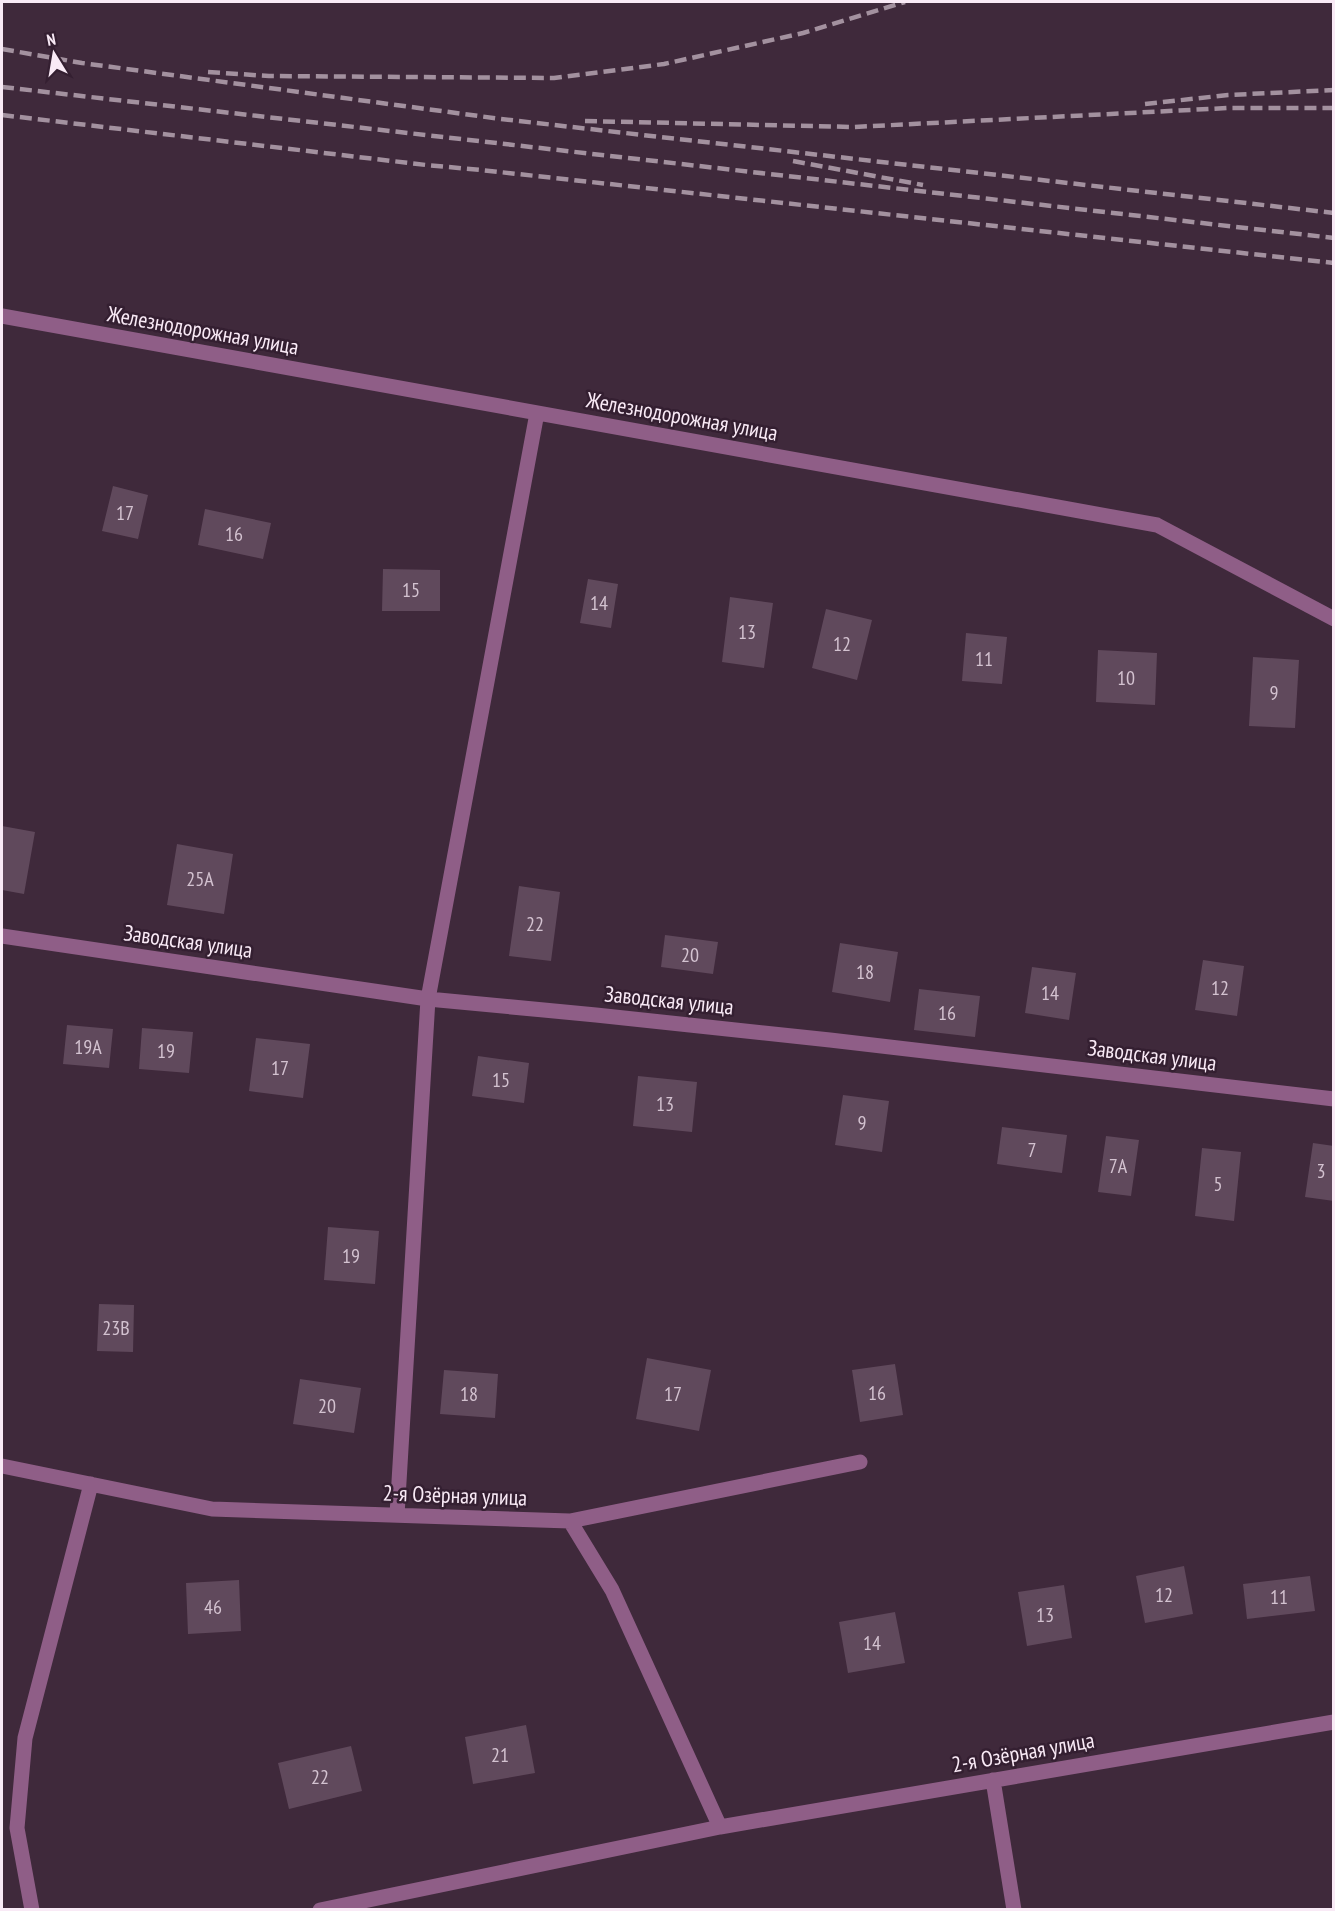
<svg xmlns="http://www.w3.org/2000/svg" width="1335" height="1911" font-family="'PT Sans Narrow',sans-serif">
<rect width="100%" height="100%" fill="#3f293b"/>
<path fill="#60495c" d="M 113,486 L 148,495 L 138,539 L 102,531 Z
M 205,509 L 271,523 L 263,559 L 198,545 Z
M 383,569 L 440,570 L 440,611 L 382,611 Z
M 588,579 L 618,584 L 611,628 L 580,623 Z
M 730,597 L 773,603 L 764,668 L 722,662 Z
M 826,609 L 872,620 L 857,680 L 812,668 Z
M 966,633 L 1007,637 L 1002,684 L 962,681 Z
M 1098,650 L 1157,653 L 1155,705 L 1096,702 Z
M 1253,657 L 1299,660 L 1295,728 L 1249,726 Z
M 2,826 L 35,832 L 24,894 L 2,890 Z
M 177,844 L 233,854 L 224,914 L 167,905 Z
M 519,886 L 560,892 L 551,961 L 509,956 Z
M 665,935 L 718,942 L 713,974 L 661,967 Z
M 840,943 L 898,952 L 890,1002 L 832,992 Z
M 1203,960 L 1244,966 L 1237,1016 L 1195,1010 Z
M 1032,967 L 1076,973 L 1069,1020 L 1025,1013 Z
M 919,989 L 980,996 L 975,1037 L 914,1030 Z
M 67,1025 L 113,1029 L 109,1068 L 63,1064 Z
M 142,1028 L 193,1032 L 189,1073 L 139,1069 Z
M 256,1038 L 310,1044 L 303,1098 L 249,1091 Z
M 478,1056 L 529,1063 L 524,1103 L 472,1096 Z
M 638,1076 L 697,1082 L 692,1132 L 633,1126 Z
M 843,1095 L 889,1101 L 882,1152 L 835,1145 Z
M 1002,1127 L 1067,1135 L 1062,1173 L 997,1164 Z
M 1106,1136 L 1139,1140 L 1131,1196 L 1098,1192 Z
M 1313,1143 L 1334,1146 L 1334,1201 L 1305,1197 Z
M 1202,1148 L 1241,1152 L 1234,1221 L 1195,1216 Z
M 328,1227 L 379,1231 L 375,1284 L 324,1280 Z
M 99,1304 L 134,1305 L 133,1352 L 97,1351 Z
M 647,1358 L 711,1370 L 699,1431 L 636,1419 Z
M 895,1364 L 903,1415 L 860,1422 L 852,1370 Z
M 444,1370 L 498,1374 L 495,1418 L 440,1414 Z
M 300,1379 L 361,1388 L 354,1433 L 293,1424 Z
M 1184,1566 L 1193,1614 L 1145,1623 L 1136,1576 Z
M 1310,1576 L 1315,1611 L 1247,1619 L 1243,1584 Z
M 239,1580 L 241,1631 L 188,1634 L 186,1583 Z
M 1064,1585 L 1072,1638 L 1027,1646 L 1018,1592 Z
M 895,1612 L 905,1663 L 848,1673 L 839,1622 Z
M 526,1725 L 535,1773 L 473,1784 L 465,1737 Z
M 351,1746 L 362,1791 L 289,1809 L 278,1763 Z"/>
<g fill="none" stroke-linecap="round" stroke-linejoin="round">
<path stroke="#8f5e87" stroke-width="15" d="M 2,316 L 1157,525 L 1334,619
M 2,936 L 428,999 L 596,1015 L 830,1040 L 1334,1099
M 2,1466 L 212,1509 L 570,1521 L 612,1590 L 720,1827
M 397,1515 L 428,999 L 537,413
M 570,1521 L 860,1462
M 993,1780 L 1014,1910
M 32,1910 L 17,1828 L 25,1738 L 91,1484
M 320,1910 L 720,1827 L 1334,1722"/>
<path stroke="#a3919f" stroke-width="4.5" stroke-dasharray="12 6" stroke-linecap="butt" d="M 2,49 L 82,63 L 501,119 L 1334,213
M 208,72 L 269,76 L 554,78 L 664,64 L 803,33 L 905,2
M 2,87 L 1334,238
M 1145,104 L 1228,95 L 1334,90
M 2,115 L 426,165 L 481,170 L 1334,263
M 585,121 L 854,127 L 1228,108 L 1334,108
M 793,161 L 923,185"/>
</g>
<g text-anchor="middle" stroke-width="5" stroke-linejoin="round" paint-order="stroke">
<g font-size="20" fill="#d3c2d0">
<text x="125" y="520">17</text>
<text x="234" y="541">16</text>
<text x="411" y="597">15</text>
<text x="599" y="610">14</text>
<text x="747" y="639">13</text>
<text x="842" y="651">12</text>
<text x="984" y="666">11</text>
<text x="1126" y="685">10</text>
<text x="1274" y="700">9</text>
<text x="200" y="886">25А</text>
<text x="535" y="931">22</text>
<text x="690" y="962">20</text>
<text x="865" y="979">18</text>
<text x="1220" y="995">12</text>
<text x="1050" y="1000">14</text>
<text x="947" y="1020">16</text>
<text x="88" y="1054">19А</text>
<text x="166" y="1058">19</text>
<text x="280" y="1075">17</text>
<text x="501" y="1087">15</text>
<text x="665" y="1111">13</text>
<text x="862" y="1130">9</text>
<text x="1032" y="1157">7</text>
<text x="1118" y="1173">7А</text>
<text x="1321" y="1178">3</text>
<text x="1218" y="1191">5</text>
<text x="351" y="1263">19</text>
<text x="116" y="1335">23В</text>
<text x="877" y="1400">16</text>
<text x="469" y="1401">18</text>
<text x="673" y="1401">17</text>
<text x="327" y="1413">20</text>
<text x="1164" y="1602">12</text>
<text x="1279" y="1604">11</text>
<text x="213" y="1614">46</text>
<text x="1045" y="1622">13</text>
<text x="872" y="1650">14</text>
<text x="500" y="1762">21</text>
<text x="320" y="1784">22</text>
</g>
<g font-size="22" fill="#f9eaf6" stroke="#341f31">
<text transform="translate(203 330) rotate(10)" y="8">Железнодорожная улица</text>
<text transform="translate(682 416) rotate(10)" y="8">Железнодорожная улица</text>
<text transform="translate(188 941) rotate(8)" y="8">Заводская улица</text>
<text transform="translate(669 1000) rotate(6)" y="8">Заводская улица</text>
<text transform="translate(1152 1055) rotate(7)" y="8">Заводская улица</text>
<text transform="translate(455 1495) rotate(2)" y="8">2-я Озёрная улица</text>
<text transform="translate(1023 1752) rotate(-10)" y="8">2-я Озёрная улица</text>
</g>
</g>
<rect width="1335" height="1911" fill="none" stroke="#f9eaf6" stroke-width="6"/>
<g transform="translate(54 54) rotate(349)" stroke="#341f31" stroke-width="4.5" paint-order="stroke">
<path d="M0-4.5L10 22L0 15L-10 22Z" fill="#f9eaf6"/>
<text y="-9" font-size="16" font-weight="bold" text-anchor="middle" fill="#f9eaf6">N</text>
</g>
</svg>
